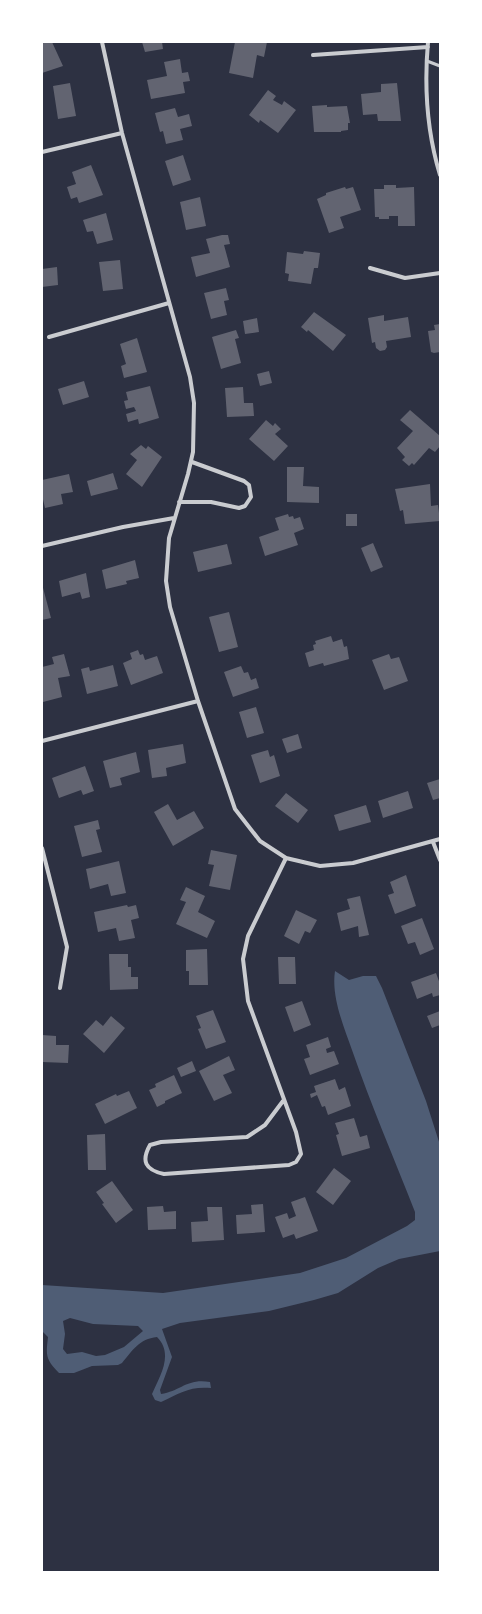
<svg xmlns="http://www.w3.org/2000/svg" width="482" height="1614" font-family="'Roboto Condensed',sans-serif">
<rect width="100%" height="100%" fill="#2d3142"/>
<path fill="#4f5d75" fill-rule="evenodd" d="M 335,971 L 349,980 L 363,976 L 376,976 L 382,988 L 426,1101 L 440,1145 L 440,1251 L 399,1259 L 378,1268 L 338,1293 L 314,1300 L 269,1311 L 180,1323 L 162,1329 L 172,1357 L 160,1390 L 161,1394 C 181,1391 187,1378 210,1382 L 211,1388 C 190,1386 180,1393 161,1402 L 155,1400 L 152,1394 C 160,1376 174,1354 157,1337 C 139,1339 133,1350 122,1363 L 118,1365 L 92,1366 L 74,1373 L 59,1373 C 45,1359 46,1355 48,1337 L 42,1331 L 42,1285 L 163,1293 L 300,1273 L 346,1258 L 407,1226 L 415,1220 L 415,1212 C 394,1158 371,1105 352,1050 C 344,1027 331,997 335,971 ZM 70,1318 L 93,1324 L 138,1326 L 143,1331 L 124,1347 L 105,1355 L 96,1356 L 82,1352 L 67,1354 L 63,1349 L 65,1334 L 63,1321 Z"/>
<path fill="#626471" d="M 42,42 L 52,42 L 63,66 L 42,73 Z
M 142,42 L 162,42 L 163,49 L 145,52 Z
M 235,42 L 267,42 L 264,57 L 257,55 L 253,78 L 229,73 Z
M 180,59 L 182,73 L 188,72 L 190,81 L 183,82 L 185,93 L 151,99 L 147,80 L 167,76 L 164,62 Z
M 70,83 L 76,116 L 58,119 L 53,86 Z
M 397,83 L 401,121 L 378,121 L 377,114 L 363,115 L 361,94 L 381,92 L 381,84 Z
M 268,90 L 276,96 L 273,100 L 282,105 L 284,101 L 296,110 L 278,133 L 260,120 L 259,123 L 249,115 Z
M 327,105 L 327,107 L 347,106 L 350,123 L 348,123 L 348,130 L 341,131 L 341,132 L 314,132 L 312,106 Z
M 175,108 L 178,117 L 189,114 L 192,126 L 180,129 L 183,140 L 166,144 L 163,131 L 160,132 L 155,113 Z
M 183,155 L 191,180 L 173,186 L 165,161 Z
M 91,165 L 103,195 L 79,203 L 77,197 L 71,199 L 67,187 L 76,184 L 72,172 Z
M 384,185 L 396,185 L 396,188 L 414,187 L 415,226 L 398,226 L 398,216 L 389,216 L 389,219 L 379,219 L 379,217 L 375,217 L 374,189 L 384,189 Z
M 345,187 L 346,189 L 353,187 L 361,210 L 340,217 L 344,228 L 329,233 L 317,199 L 326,195 L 326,193 Z
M 200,197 L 206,226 L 186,230 L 180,202 Z
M 106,213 L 113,240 L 97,244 L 93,231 L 87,232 L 83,220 Z
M 222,235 L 228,235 L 230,244 L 224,245 L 230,267 L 196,277 L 191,257 L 210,253 L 206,239 Z
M 304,251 L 320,253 L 318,268 L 314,268 L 311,284 L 288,281 L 289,274 L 285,273 L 287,252 L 303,254 Z
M 120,260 L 123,289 L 103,291 L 99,262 Z
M 57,267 L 58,285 L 42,287 L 42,269 Z
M 226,288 L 229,300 L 224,301 L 227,315 L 211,319 L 204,293 Z
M 314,312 L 346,335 L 333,351 L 308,330 L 307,332 L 301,327 Z
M 384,315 L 384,321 L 408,317 L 411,337 L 386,341 L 387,347 L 385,350 L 380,351 L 376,348 L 375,342 L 372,343 L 368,318 Z
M 257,318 L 259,332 L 245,334 L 243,321 Z
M 440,324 L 440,352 L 434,353 L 431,352 L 428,331 L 435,330 L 434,325 Z
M 236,330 L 239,338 L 235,339 L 241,363 L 221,369 L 212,337 Z
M 137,338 L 147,372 L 124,378 L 121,366 L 126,364 L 120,344 Z
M 269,371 L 272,383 L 260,386 L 257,374 Z
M 84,381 L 89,397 L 63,405 L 58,389 Z
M 150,386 L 159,418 L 139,424 L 138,419 L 128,422 L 126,414 L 136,411 L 134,407 L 126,409 L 124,401 L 128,400 L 126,392 Z
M 243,387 L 244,403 L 253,403 L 254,416 L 227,417 L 225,388 Z
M 410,410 L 440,436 L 440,446 L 435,452 L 429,448 L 414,465 L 412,463 L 409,466 L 402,460 L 405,457 L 397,448 L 413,431 L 400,420 Z
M 266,420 L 273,426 L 275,423 L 281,429 L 275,434 L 288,446 L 274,461 L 249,439 Z
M 141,445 L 146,449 L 148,446 L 162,457 L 142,487 L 126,474 L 137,460 L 130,454 Z
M 287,467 L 304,467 L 303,486 L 319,487 L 319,503 L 287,502 Z
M 113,473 L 118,489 L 91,496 L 87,481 Z
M 69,474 L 73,492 L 61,494 L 63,504 L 45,508 L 42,495 L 42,480 Z
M 430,484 L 431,506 L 438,505 L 440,521 L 405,524 L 403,510 L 400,511 L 395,489 Z
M 288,514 L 289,517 L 293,516 L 294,519 L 300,517 L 304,529 L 294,533 L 298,545 L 265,556 L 259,537 L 279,530 L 275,518 Z
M 346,514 L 357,514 L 357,526 L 346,526 Z
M 373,543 L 383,567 L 371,572 L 361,548 Z
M 227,544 L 232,564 L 198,572 L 193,552 Z
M 135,560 L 139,578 L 126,581 L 127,584 L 106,589 L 102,570 Z
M 86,573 L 90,597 L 82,599 L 80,592 L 62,597 L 59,581 Z
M 42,584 L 51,618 L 42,620 Z
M 229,612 L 238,647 L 219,652 L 209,617 Z
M 331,636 L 333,642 L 342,639 L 344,647 L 347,646 L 349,659 L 324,666 L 323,663 L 309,667 L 305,653 L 314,650 L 313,645 L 316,644 L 315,641 Z
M 138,650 L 140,655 L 143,654 L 145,660 L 157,656 L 163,673 L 131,685 L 123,663 L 132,659 L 130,653 Z
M 64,654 L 70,676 L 58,678 L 62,697 L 43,702 L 42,667 L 54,664 L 52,657 Z
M 389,654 L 391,659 L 399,657 L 408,681 L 384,690 L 372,660 Z
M 113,665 L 118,686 L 87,694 L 81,669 L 89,667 L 90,671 Z
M 241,666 L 244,673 L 248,672 L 251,680 L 256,678 L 259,688 L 233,697 L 224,672 Z
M 256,707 L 264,733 L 247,738 L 239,712 Z
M 298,734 L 302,748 L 287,753 L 282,739 Z
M 183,744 L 186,763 L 166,768 L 167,776 L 152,778 L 148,750 Z
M 268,750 L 270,757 L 274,755 L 280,776 L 260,783 L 251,755 Z
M 136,752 L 140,772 L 120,778 L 122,785 L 110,788 L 103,761 Z
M 85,766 L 94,791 L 83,795 L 81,790 L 59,798 L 52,778 Z
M 440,779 L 440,798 L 433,800 L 427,783 Z
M 408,791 L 413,808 L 383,818 L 378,801 Z
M 286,793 L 308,810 L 298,823 L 275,806 Z
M 168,804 L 177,820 L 194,811 L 204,828 L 173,846 L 154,812 Z
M 366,805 L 371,822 L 339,831 L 334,815 Z
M 98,820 L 100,829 L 96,830 L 102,852 L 82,857 L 74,826 Z
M 211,850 L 237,855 L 230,890 L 209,886 L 214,865 L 208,864 Z
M 119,861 L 126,893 L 111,896 L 108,884 L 90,889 L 86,869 Z
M 406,875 L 416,906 L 395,914 L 388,895 L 394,893 L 390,882 Z
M 186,887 L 205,896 L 198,912 L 215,921 L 207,938 L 176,924 L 186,902 L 180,900 Z
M 360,896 L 369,935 L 359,937 L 358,926 L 341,931 L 337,913 L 350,909 L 347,899 Z
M 127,905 L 128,907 L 136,905 L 139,918 L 131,920 L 135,938 L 119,941 L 116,928 L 98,932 L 94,912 Z
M 296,910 L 317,920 L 310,933 L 305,931 L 299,944 L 284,936 Z
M 422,918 L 434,949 L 420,955 L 415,942 L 408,944 L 401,926 Z
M 207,949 L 208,985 L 189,985 L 189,971 L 186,971 L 186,950 Z
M 109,954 L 128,954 L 128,967 L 131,967 L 131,977 L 138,977 L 138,989 L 110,990 Z
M 278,957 L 295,957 L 296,984 L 279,984 Z
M 436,973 L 440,984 L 440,995 L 433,997 L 432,993 L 417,999 L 411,982 Z
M 302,1001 L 311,1025 L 294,1032 L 285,1007 Z
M 213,1010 L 226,1042 L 206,1049 L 198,1029 L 201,1028 L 196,1016 Z
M 440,1011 L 440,1025 L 432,1028 L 427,1016 Z
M 111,1016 L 125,1028 L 104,1053 L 83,1034 L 96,1020 L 103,1026 Z
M 42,1035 L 56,1036 L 56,1045 L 69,1045 L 68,1063 L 42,1062 Z
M 328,1037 L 331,1047 L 326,1049 L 327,1053 L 334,1051 L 339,1064 L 310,1075 L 304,1059 L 310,1057 L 306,1045 Z
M 229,1056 L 235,1070 L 223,1075 L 232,1093 L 214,1101 L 199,1071 Z
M 192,1061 L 196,1071 L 181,1077 L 177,1068 Z
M 174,1075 L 182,1093 L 165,1101 L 165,1103 L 157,1107 L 149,1090 L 156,1087 L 155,1084 Z
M 335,1079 L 339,1090 L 345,1087 L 351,1106 L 328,1115 L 325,1106 L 322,1107 L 317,1095 L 311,1098 L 310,1094 L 316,1092 L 314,1086 Z
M 129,1091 L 137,1108 L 105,1124 L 95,1104 L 116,1094 L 117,1096 Z
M 354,1118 L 360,1137 L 367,1135 L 370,1148 L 342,1156 L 336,1135 L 339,1134 L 335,1123 Z
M 105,1134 L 106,1170 L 88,1170 L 87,1135 Z
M 334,1168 L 351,1181 L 333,1205 L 316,1192 Z
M 112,1181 L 133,1210 L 116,1223 L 102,1204 L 104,1203 L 96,1192 Z
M 305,1197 L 318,1231 L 296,1239 L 294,1234 L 283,1238 L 275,1217 L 287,1213 L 289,1219 L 296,1216 L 291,1202 Z
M 263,1204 L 265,1232 L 237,1234 L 236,1215 L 252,1214 L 251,1205 Z
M 163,1206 L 164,1212 L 176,1211 L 176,1229 L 148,1230 L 147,1207 Z
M 207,1207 L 222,1207 L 224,1240 L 192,1242 L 191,1222 L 208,1221 Z"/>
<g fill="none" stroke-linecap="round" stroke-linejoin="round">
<path stroke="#caccd0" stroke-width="3" d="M 427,61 L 440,66"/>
<path stroke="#caccd0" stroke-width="4" d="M 102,42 L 122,133 L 190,377 L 194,403 L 193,452 L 188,474 L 169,538 L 166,581 L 170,607 L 198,701 L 235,809 L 260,841 L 286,858 L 320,866 L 353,863 L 440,839
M 428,42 C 424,87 427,132 440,175
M 313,55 L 428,47
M 42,152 L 122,133
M 370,268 L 405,278 L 440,273
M 49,337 L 169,303
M 179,502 L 211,502 L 239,508 L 245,506 L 251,497 L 249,485 L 244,481 L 192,462
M 42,546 L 123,527 L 174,518
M 42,741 L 198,701
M 433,842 L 440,860
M 42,848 L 67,947 L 60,988
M 283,1101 L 265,1125 L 247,1137 L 161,1142 L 150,1145 C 141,1161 145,1170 164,1174 L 289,1165 L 296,1162 L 301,1154 L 296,1132 L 248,1001 L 243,959 L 248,936 L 286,858"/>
</g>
<rect width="482" height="1614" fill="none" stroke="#ffffff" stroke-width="86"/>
</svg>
